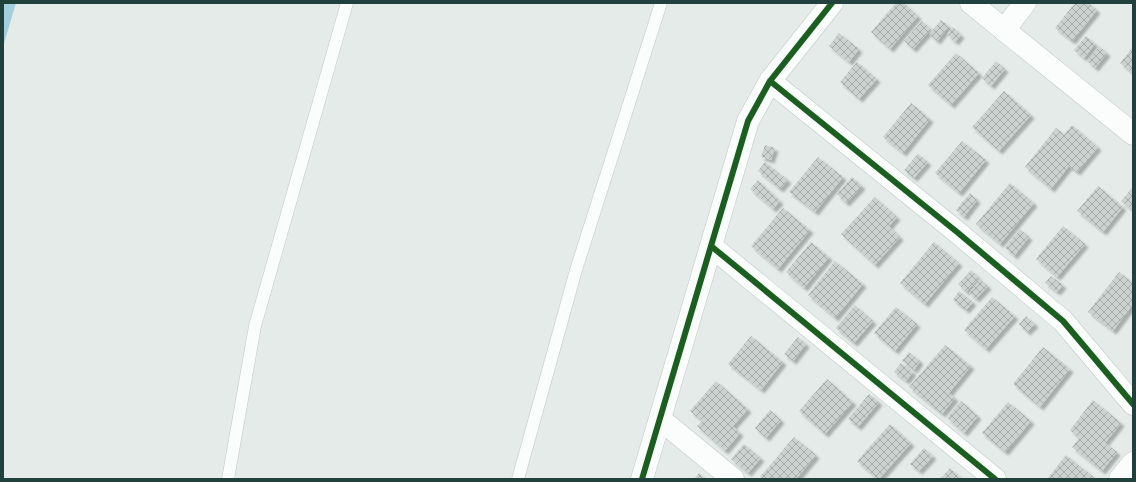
<svg xmlns="http://www.w3.org/2000/svg" width="1136" height="482" font-family="'Nunito Sans',sans-serif">
<defs>
<pattern id="building-cross-hatch" width="8" height="8" patternUnits="userSpaceOnUse"><rect width="8" height="8" fill="#ccd2d0"/><path d="M0 0l8 8M0 8l8-8" fill="none" stroke="#a5acaa"/></pattern>
<filter id="shadow"><feDropShadow dx="3.5" dy="3.5" stdDeviation="1" flood-color="#0004"/></filter>
</defs>
<rect width="100%" height="100%" fill="#e5ebe9"/>
<path fill="#a2cedd" d="M 3,3 L 16,3 L 3,47 Z"/>
<path fill="url(#building-cross-hatch)" filter="url(#shadow)" d="M 896,3 L 904,3 L 918,16 L 890,49 L 871,32 Z
M 1075,3 L 1089,3 L 1097,10 L 1072,41 L 1055,28 Z
M 941,20 L 949,26 L 937,41 L 929,34 Z
M 922,21 L 931,29 L 913,49 L 904,41 Z
M 953,27 L 961,35 L 955,42 L 947,34 Z
M 839,33 L 859,49 L 849,62 L 829,46 Z
M 1086,36 L 1095,44 L 1084,58 L 1074,50 Z
M 1099,46 L 1107,53 L 1095,68 L 1087,61 Z
M 1133,47 L 1133,73 L 1120,63 Z
M 956,53 L 979,73 L 951,105 L 928,85 Z
M 996,61 L 1005,69 L 991,86 L 982,78 Z
M 857,62 L 877,79 L 859,99 L 840,82 Z
M 1004,91 L 1031,115 L 999,151 L 972,127 Z
M 911,103 L 930,119 L 903,153 L 883,137 Z
M 1072,125 L 1098,147 L 1077,172 L 1069,166 L 1051,189 L 1025,167 L 1056,128 L 1064,134 Z
M 962,141 L 986,160 L 959,193 L 935,173 Z
M 765,145 L 775,148 L 771,160 L 761,157 Z
M 918,154 L 928,162 L 914,178 L 904,170 Z
M 818,157 L 843,177 L 815,212 L 789,192 Z
M 765,162 L 788,180 L 780,189 L 758,171 Z
M 852,177 L 862,186 L 846,203 L 837,194 Z
M 758,180 L 780,201 L 773,209 L 750,189 Z
M 1010,183 L 1034,203 L 1000,244 L 976,224 Z
M 1098,186 L 1123,207 L 1103,232 L 1077,211 Z
M 1133,187 L 1133,207 L 1131,209 L 1121,201 Z
M 970,193 L 977,200 L 964,217 L 956,210 Z
M 875,197 L 897,217 L 889,226 L 900,237 L 875,265 L 841,234 Z
M 783,208 L 810,230 L 778,269 L 751,246 Z
M 1063,226 L 1085,244 L 1057,277 L 1036,259 Z
M 1020,229 L 1029,237 L 1014,256 L 1005,248 Z
M 811,242 L 829,257 L 804,288 L 786,272 Z
M 934,242 L 959,263 L 925,304 L 900,283 Z
M 835,261 L 863,284 L 835,318 L 808,295 Z
M 971,270 L 979,278 L 966,292 L 958,284 Z
M 1119,272 L 1133,283 L 1133,304 L 1113,331 L 1088,312 Z
M 1051,276 L 1063,285 L 1057,292 L 1045,283 Z
M 980,279 L 988,286 L 976,299 L 969,293 Z
M 959,291 L 973,302 L 966,310 L 953,300 Z
M 992,297 L 1015,316 L 986,349 L 964,330 Z
M 855,305 L 873,321 L 854,343 L 836,328 Z
M 896,307 L 917,324 L 895,351 L 874,333 Z
M 1026,316 L 1035,324 L 1027,332 L 1019,324 Z
M 751,336 L 783,362 L 761,390 L 728,364 Z
M 798,337 L 806,344 L 793,361 L 784,354 Z
M 945,345 L 971,366 L 949,393 L 955,398 L 942,414 L 909,387 Z
M 1043,347 L 1070,369 L 1040,407 L 1013,384 Z
M 909,352 L 920,361 L 914,370 L 902,361 Z
M 901,363 L 913,372 L 906,381 L 894,372 Z
M 827,379 L 853,402 L 825,434 L 799,411 Z
M 716,381 L 748,409 L 733,426 L 740,433 L 725,451 L 697,426 L 702,421 L 690,411 Z
M 869,394 L 879,402 L 858,427 L 848,419 Z
M 1093,400 L 1121,423 L 1105,443 L 1117,452 L 1102,471 L 1072,447 L 1079,438 L 1070,430 Z
M 961,401 L 978,416 L 964,433 L 947,418 Z
M 1008,402 L 1031,421 L 1005,452 L 982,433 Z
M 770,410 L 781,420 L 766,438 L 755,428 Z
M 890,424 L 911,443 L 879,479 L 877,479 L 857,461 Z
M 794,437 L 816,455 L 796,479 L 763,479 L 760,477 Z
M 744,444 L 761,458 L 748,473 L 731,459 Z
M 924,448 L 933,456 L 919,471 L 910,464 Z
M 1066,455 L 1096,479 L 1047,479 Z
M 950,468 L 962,479 L 940,479 Z
M 699,473 L 706,479 L 694,479 Z"/>
<g fill="none" stroke-linecap="round" stroke-linejoin="round">
<g stroke="#c2c8c6" stroke-width="13">
<path id="service" d="M 228,479 L 255,326 L 347,3
M 518,479 L 576,270 L 661,3"/>
</g>
<g stroke="#c2c8c6" stroke-width="23">
<path id="minor" d="M 1004,30 L 1025,3
M 770,81 L 957,232 L 1063,321 L 1133,404
M 711,246 L 995,479
M 660,419 L 733,479
M 642,479 L 748,121 L 770,81 L 832,3
M 1120,479 L 1133,463"/>
</g>
<g stroke="#c2c8c6" stroke-width="23">
<path id="tertiary" d="M 971,3 L 1133,134"/>
</g>
<use href="#service" stroke="#fbfcfc" stroke-width="12"/>
<use href="#minor" stroke="#fbfcfc" stroke-width="22"/>
<use href="#tertiary" stroke="#fbfcfc" stroke-width="22"/>
<g stroke="#f3faf7" stroke-width="8">
<path id="cycleway" d="M 770,81 L 957,232 L 1063,321 L 1133,404
M 711,246 L 995,479
M 642,479 L 748,121 L 770,81 L 832,3"/>
</g>
<use href="#cycleway" stroke="#1b5e20" stroke-width="6"/>
</g>
<rect width="1136" height="482" fill="none" stroke="#20413c" stroke-width="8"/>
</svg>
